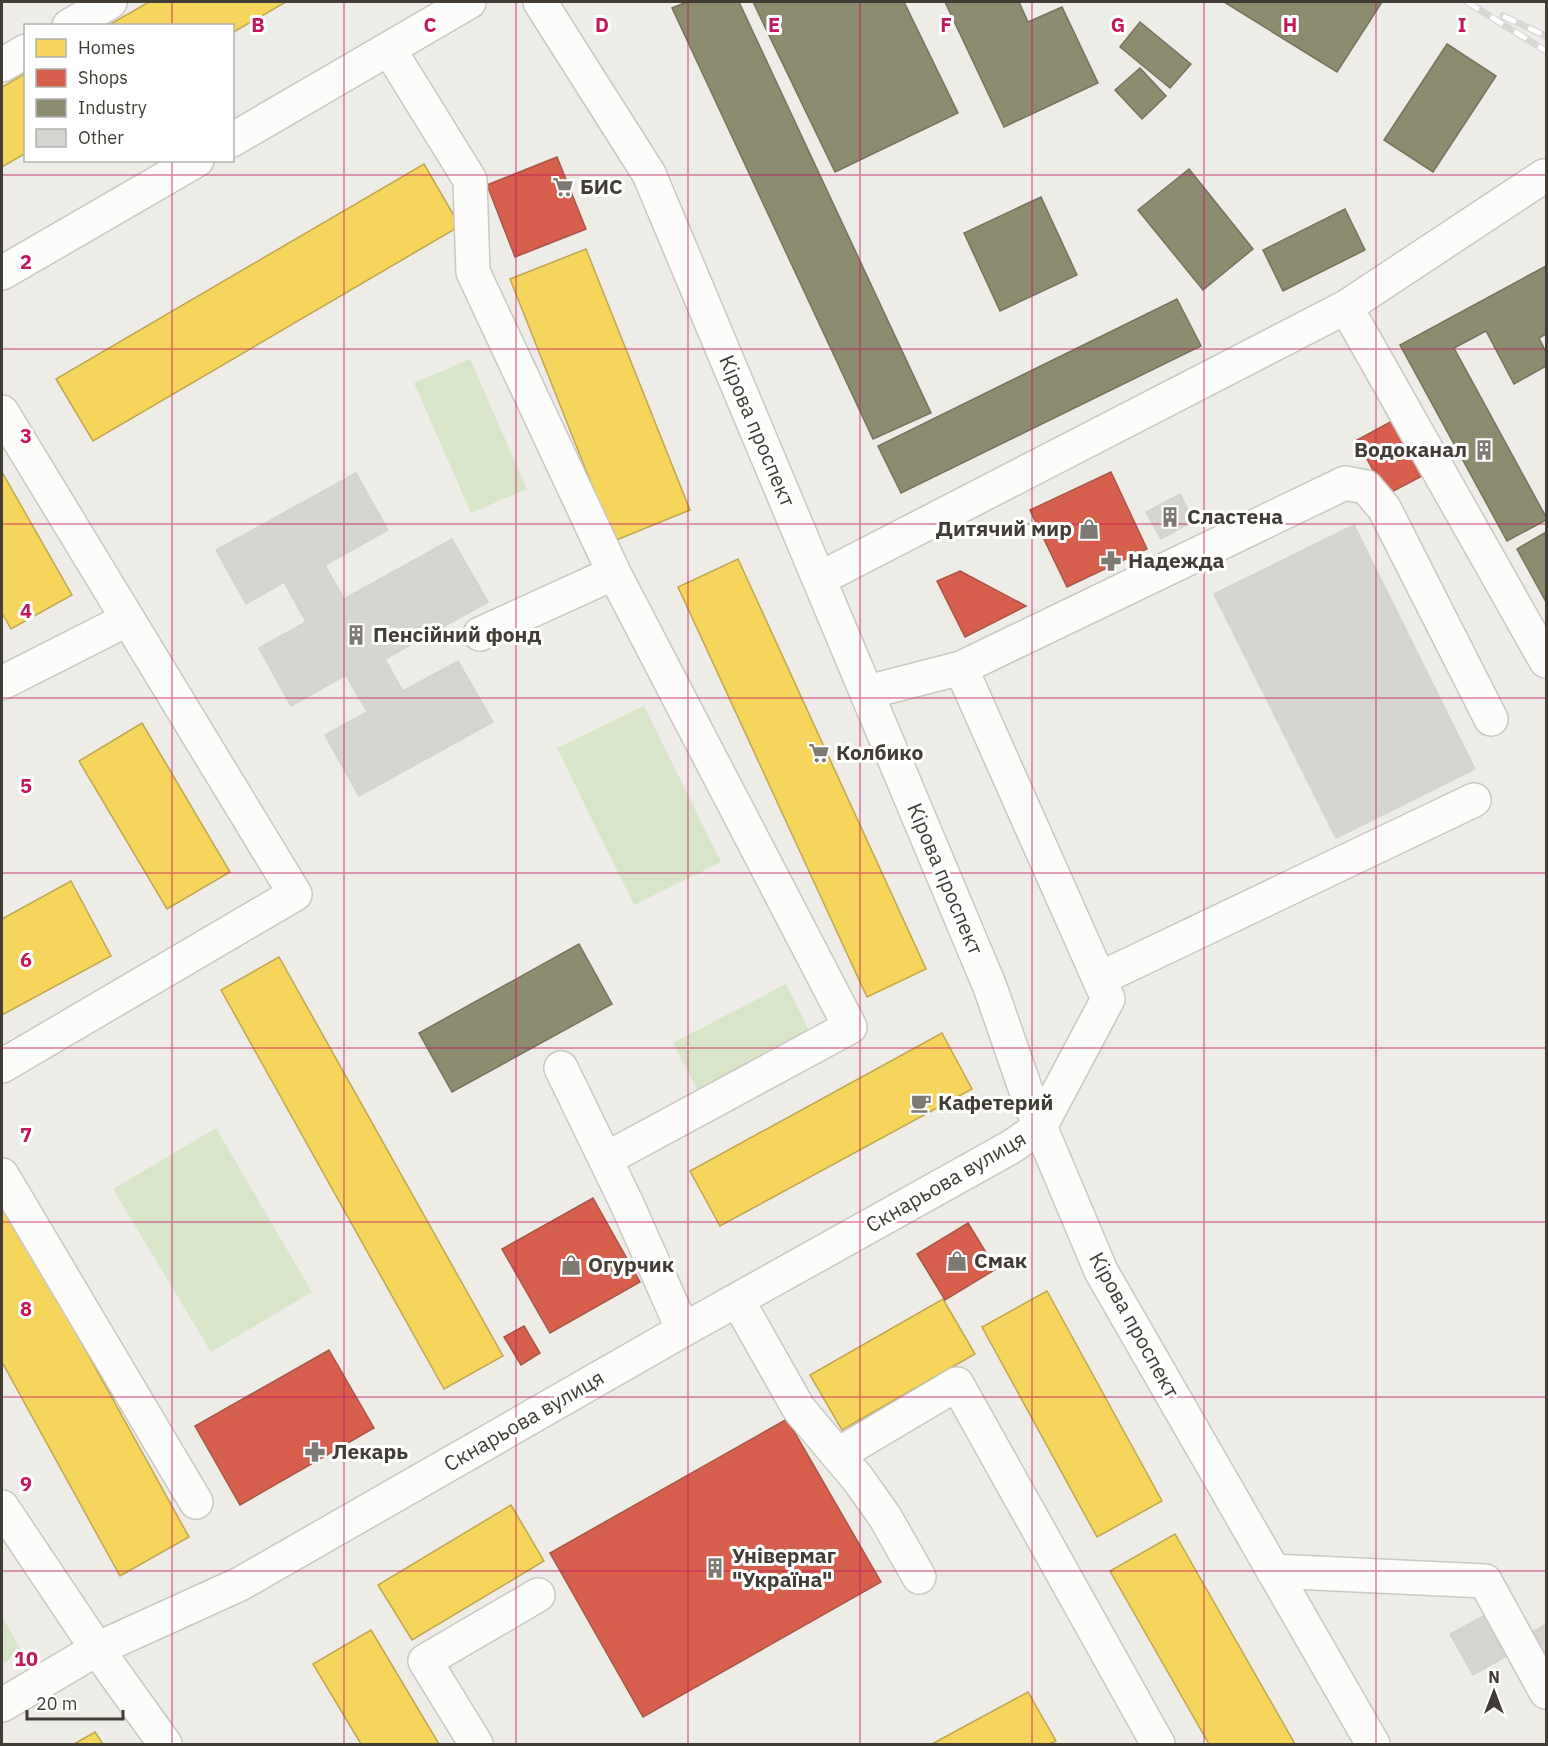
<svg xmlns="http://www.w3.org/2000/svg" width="1548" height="1746" font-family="'IBM Plex Sans',sans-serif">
<rect width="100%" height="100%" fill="#edece7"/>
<path fill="#d9e5c9" d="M 470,359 L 527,489 L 471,513 L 414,383 Z
M 644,706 L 721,862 L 634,905 L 557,748 Z
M 786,984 L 809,1030 L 700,1094 L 673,1043 Z
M 216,1128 L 312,1292 L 211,1352 L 113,1189 Z
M 2,1616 L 22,1652 L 2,1664 Z"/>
<path fill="#f6d55c" stroke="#c0a750" stroke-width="1.5" d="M 149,2 L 286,2 L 232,33 L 232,26 L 107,26 Z
M 26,73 L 26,153 L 2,167 L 2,87 Z
M 424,164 L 460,226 L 93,441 L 56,379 Z
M 586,249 L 690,510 L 614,541 L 510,279 Z
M 2,472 L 72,595 L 11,629 L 2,613 Z
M 738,559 L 926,969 L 867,997 L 678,587 Z
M 142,723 L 230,872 L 167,909 L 79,761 Z
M 71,881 L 111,956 L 2,1015 L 2,919 Z
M 279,957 L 503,1356 L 444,1389 L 221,990 Z
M 942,1033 L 972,1089 L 720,1226 L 690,1171 Z
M 2,1199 L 189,1537 L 120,1576 L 2,1362 Z
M 1047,1291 L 1162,1501 L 1097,1537 L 982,1327 Z
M 943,1299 L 975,1354 L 842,1430 L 810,1375 Z
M 511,1505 L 544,1561 L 412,1640 L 378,1585 Z
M 1175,1534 L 1295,1744 L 1209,1744 L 1110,1571 Z
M 371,1630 L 439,1744 L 361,1744 L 313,1664 Z
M 1028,1692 L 1056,1741 L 1049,1744 L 932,1744 Z
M 95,1732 L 103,1744 L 74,1744 Z"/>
<path fill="#d6604d" stroke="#a95646" stroke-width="1.5" d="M 557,157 L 586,229 L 515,257 L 487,185 Z
M 1394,420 L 1424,475 L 1386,495 L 1357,440 Z
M 1111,472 L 1147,549 L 1067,587 L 1030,510 Z
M 960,571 L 1026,606 L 965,637 L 937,581 Z
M 593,1198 L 640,1282 L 550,1333 L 502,1249 Z
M 968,1223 L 996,1269 L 945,1300 L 917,1254 Z
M 524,1326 L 540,1353 L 521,1365 L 504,1337 Z
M 329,1350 L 374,1428 L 240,1505 L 195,1426 Z
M 787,1419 L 881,1582 L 643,1717 L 550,1553 Z"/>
<path fill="#8c8c6e" stroke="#76745d" stroke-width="1.5" d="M 687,2 L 739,2 L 931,413 L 873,439 L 672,8 Z
M 753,2 L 904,2 L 958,113 L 835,172 Z
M 945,2 L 1019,2 L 1028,22 L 1062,7 L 1098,83 L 1004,127 Z
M 1224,2 L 1382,2 L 1337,72 Z
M 1140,22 L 1191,64 L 1170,88 L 1120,47 Z
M 1447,44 L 1496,76 L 1433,172 L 1384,140 Z
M 1140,68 L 1166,96 L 1142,119 L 1115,90 Z
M 1189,169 L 1253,249 L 1203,290 L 1138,210 Z
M 1041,197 L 1077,275 L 1000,311 L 964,233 Z
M 1345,209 L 1365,250 L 1283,291 L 1263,250 Z
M 1546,266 L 1546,334 L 1539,338 L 1546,352 L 1546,366 L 1514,384 L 1486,331 L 1454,348 L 1546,517 L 1546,520 L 1507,541 L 1400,345 Z
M 1177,299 L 1201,346 L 901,493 L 878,446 Z
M 1546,532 L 1546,602 L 1517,549 Z
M 579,944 L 612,1004 L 452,1092 L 419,1033 Z"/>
<path fill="#d6d5d0" stroke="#d5d3cd" stroke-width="1.5" d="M 356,473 L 388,530 L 325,565 L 344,599 L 452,539 L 488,602 L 385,659 L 403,691 L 458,661 L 493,722 L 359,796 L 325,735 L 367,712 L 346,675 L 291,706 L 259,648 L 306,622 L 284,582 L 246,604 L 216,550 Z
M 1180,494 L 1194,521 L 1161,539 L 1146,512 Z
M 1354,525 L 1475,769 L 1336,838 L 1214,594 Z
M 1487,1614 L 1510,1654 L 1473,1675 L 1450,1634 Z
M 1546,1624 L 1546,1660 L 1527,1636 Z"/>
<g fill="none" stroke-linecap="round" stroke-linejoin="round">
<g stroke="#c9c8c3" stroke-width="36">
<path id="minor" d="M 540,2 L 649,174 L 990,987 L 1031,1105 L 1101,1271 L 1373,1744
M 69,26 L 110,2
M 389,49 L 470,180 L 473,272 L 614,573 L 850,1027 L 606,1159
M 2,65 L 26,51
M 232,140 L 469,2
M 2,273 L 197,160
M 1346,307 L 1546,661
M 2,412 L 295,894 L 2,1066
M 819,579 L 1346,307 L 1544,176
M 480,634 L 614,573
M 961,668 L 1345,483 L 1366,487 L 1384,508 L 1491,719
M 2,683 L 128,619
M 1099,979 L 1474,800
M 561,1068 L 627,1204 L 683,1330
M 2,1175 L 196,1502
M 738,1301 L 799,1409 L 858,1479 L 885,1517 L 919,1577
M 839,1454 L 957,1384 L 1158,1744
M 2,1507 L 97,1649 L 165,1744
M 1273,1571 L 1485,1581 L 1546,1692
M 2,1705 L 97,1649 L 240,1584 L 683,1330 L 1011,1147 L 1040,1127 L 1108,999 L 961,668 L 868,692
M 476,1744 L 425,1661 L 538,1595"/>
</g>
<use href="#minor" stroke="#fcfcfb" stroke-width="33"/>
<g stroke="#d8d8d7" stroke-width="7">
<path id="rail" d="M 1467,2 L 1546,51
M 1503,16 L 1546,36"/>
</g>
<use href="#rail" stroke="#fff" stroke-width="4.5" stroke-dasharray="14" stroke-linecap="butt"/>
</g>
<path fill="none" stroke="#c2185b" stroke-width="1.5" stroke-opacity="0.55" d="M 172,2 L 172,26M 344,2 L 344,1744M 516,2 L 516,1744M 688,2 L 688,1744M 860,2 L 860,1744M 1032,2 L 1032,1744M 1204,2 L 1204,1744M 1376,2 L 1376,1744M 172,160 L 172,1744M 2,175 L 1546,175M 2,349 L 1546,349M 2,524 L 1546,524M 2,698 L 1546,698M 2,873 L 1546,873M 2,1048 L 1546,1048M 2,1222 L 1546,1222M 2,1397 L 1546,1397M 2,1571 L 1546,1571"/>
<defs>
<g id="supermarket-bare" transform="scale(1.62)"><path d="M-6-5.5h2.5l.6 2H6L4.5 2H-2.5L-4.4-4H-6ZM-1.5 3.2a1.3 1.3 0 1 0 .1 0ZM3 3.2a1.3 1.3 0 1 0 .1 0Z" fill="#7d7a73" stroke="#fff" stroke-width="2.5" paint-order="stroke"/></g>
<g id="building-bare" transform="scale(1.62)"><path d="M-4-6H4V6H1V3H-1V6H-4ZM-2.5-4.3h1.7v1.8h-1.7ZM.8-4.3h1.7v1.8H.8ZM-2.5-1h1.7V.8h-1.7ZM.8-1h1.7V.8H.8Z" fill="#7d7a73" stroke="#fff" stroke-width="2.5" paint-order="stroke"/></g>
<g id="shop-bare" transform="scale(1.62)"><path d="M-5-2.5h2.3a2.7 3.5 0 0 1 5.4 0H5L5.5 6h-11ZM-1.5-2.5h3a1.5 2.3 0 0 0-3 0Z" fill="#7d7a73" stroke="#fff" stroke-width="2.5" paint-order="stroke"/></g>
<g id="pharmacy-bare" transform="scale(1.62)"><path d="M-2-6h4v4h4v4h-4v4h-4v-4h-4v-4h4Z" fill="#7d7a73" stroke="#fff" stroke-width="2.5" paint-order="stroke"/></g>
<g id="cafe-bare" transform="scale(1.62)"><path d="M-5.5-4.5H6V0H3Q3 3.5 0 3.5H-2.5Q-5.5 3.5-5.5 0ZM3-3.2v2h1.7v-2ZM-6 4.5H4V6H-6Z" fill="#7d7a73" stroke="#fff" stroke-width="2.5" paint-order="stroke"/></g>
</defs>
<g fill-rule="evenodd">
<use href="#supermarket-bare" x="563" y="187"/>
<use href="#building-bare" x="1484" y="450"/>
<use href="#building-bare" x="1170" y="517"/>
<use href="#shop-bare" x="1089" y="529"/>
<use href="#pharmacy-bare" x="1111" y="561"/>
<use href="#building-bare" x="356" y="635"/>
<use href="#supermarket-bare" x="819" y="753"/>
<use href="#cafe-bare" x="921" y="1103"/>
<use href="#shop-bare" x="957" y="1261"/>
<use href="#shop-bare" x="571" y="1265"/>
<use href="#pharmacy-bare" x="315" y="1452"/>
<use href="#building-bare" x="715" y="1568"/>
</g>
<g text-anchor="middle" stroke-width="6" stroke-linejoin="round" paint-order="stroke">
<g font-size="21" font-weight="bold" fill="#413d35" stroke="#fff" text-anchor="start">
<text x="580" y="194">БИС</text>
<text x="1467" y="457" text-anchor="end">Водоканал</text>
<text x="1187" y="524">Сластена</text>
<text x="1072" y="536" text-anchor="end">Дитячий мир</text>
<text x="1128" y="568">Надежда</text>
<text x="373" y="642">Пенсійний фонд</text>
<text x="836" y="760">Колбико</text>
<text x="938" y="1110">Кафетерий</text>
<text x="974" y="1268">Смак</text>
<text x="588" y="1272">Огурчик</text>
<text x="332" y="1459">Лекарь</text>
<text x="732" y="1563">Універмаг<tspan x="732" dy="24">"Україна"</tspan></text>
</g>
<g font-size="21" fill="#413d35" stroke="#fff">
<text transform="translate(757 431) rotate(67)" y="7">Кірова проспект</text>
<text transform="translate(945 879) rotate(67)" y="7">Кірова проспект</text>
<text transform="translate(946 1182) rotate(-30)" y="7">Скнарьова вулиця</text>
<text transform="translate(1134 1325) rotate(61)" y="7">Кірова проспект</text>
<text transform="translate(524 1421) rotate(-30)" y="7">Скнарьова вулиця</text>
</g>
</g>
<g font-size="20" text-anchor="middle" font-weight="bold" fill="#c2185b" stroke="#fff" stroke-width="6" stroke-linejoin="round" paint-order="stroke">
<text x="258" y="32">B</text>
<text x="430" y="32">C</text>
<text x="602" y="32">D</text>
<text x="774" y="32">E</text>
<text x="946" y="32">F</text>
<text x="1118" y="32">G</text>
<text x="1290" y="32">H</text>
<text x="1462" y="32">I</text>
<text x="26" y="269">2</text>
<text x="26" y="443">3</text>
<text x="26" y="618">4</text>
<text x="26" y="793">5</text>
<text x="26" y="967">6</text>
<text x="26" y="1142">7</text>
<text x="26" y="1316">8</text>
<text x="26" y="1491">9</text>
<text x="26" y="1666">10</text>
</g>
<rect width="1548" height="1746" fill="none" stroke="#413d35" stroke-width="6"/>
<rect x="24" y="24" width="210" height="138" fill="#ffffff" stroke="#b3b1ae" stroke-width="1.5"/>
<rect x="36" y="39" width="30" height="18" fill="#f6d55c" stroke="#b3b1ae" stroke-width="1.5"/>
<text x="78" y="54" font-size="18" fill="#413d35">Homes</text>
<rect x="36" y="69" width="30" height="18" fill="#d6604d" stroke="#b3b1ae" stroke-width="1.5"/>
<text x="78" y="84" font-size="18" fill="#413d35">Shops</text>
<rect x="36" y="99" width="30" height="18" fill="#8c8c6e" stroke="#b3b1ae" stroke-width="1.5"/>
<text x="78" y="114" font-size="18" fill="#413d35">Industry</text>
<rect x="36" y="129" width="30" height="18" fill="#d6d5d0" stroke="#b3b1ae" stroke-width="1.5"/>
<text x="78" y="144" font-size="18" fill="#413d35">Other</text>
<g transform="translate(1494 1692)" stroke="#ffffff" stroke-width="4.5" paint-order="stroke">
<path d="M0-4.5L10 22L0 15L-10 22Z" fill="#413d35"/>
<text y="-9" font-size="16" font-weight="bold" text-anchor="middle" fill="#413d35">N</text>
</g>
<path d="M27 1710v9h96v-9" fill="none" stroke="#413d35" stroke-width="3"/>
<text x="36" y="1710" font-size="18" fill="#413d35" stroke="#ffffff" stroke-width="4.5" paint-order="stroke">20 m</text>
</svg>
